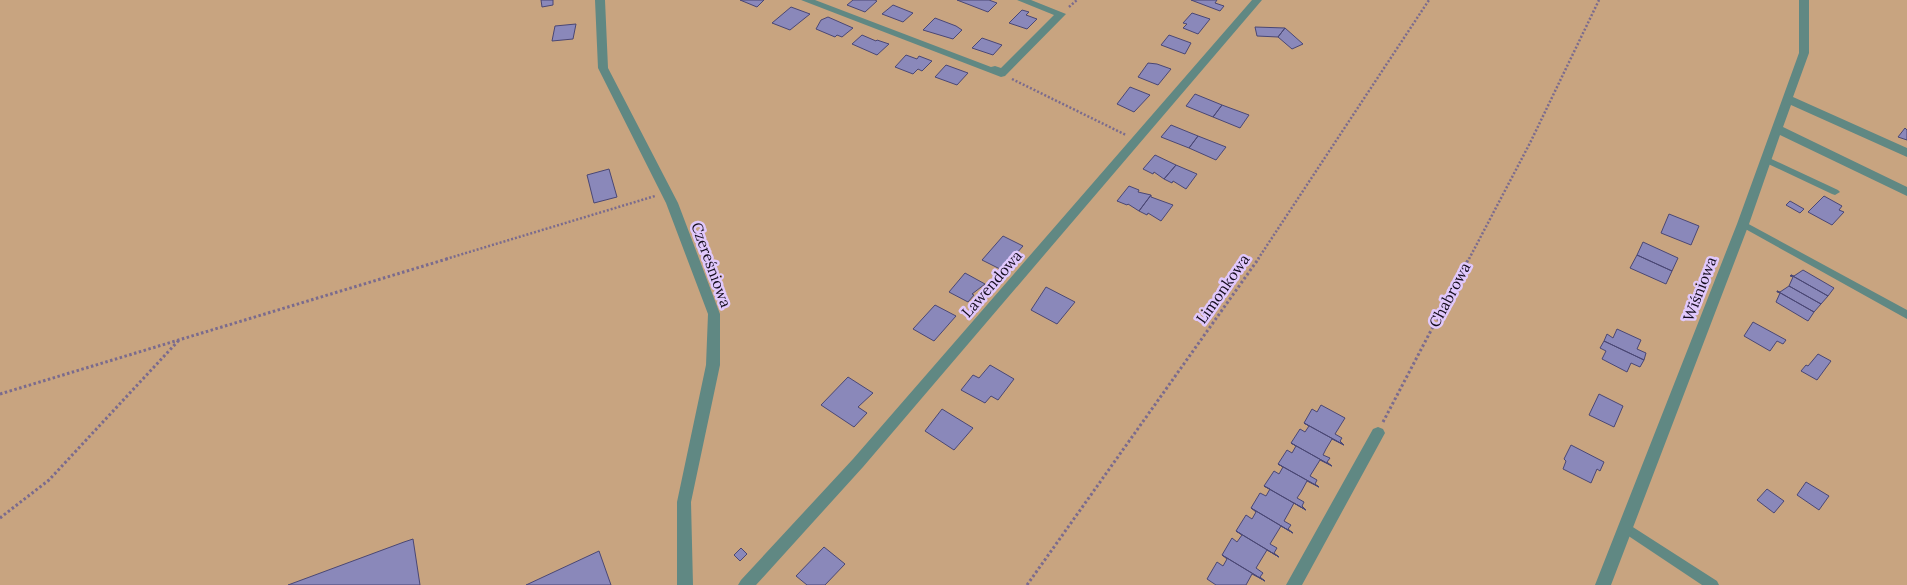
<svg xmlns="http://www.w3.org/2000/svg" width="1907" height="585" font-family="Lora,serif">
<rect width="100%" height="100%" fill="#d3bcee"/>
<path fill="#c8a480" d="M 0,0 L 1907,0 L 1907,585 L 0,585 Z"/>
<path fill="#8a88ba" stroke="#4a4774" d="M 541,0 L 553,0 L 553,5 L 542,7 Z
M 740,0 L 764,0 L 757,7 Z
M 853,0 L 875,0 L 877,1 L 865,12 L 847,5 Z
M 957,0 L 989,0 L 997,3 L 988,12 Z
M 1191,0 L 1217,0 L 1215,3 L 1224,6 L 1220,11 Z
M 893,5 L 913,13 L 903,22 L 882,14 Z
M 791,7 L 810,14 L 790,30 L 772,23 Z
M 1022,10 L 1029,12 L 1026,15 L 1037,19 L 1027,29 L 1009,23 Z
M 1192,13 L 1210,19 L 1198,34 L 1183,28 L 1187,24 L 1183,23 Z
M 828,17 L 853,28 L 842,37 L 837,35 L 835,37 L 816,29 L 821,20 Z
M 935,18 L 956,26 L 962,30 L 953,39 L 923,30 Z
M 576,24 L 573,39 L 552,41 L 555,26 Z
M 1255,27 L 1285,28 L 1278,37 L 1257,36 Z
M 1285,28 L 1303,44 L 1292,49 L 1278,37 Z
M 862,35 L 876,41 L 877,40 L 889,44 L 877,55 L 852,44 Z
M 1169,35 L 1191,43 L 1185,54 L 1161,45 Z
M 982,38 L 1002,45 L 993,55 L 972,48 Z
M 906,55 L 917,59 L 919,56 L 932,61 L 922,71 L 918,69 L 913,74 L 895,67 Z
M 1148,63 L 1157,64 L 1171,69 L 1158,85 L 1138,77 Z
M 946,65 L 968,73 L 957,85 L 935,77 Z
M 1130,87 L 1150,95 L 1134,112 L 1117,104 Z
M 1195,94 L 1222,105 L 1213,117 L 1186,106 Z
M 1222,105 L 1249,115 L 1240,128 L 1213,117 Z
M 1171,125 L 1198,136 L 1189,148 L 1161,137 Z
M 1905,128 L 1907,130 L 1907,140 L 1898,137 Z
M 1198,136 L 1226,147 L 1216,160 L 1189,148 Z
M 1155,155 L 1176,165 L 1164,179 L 1154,172 L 1153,174 L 1143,169 Z
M 1176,165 L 1197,174 L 1186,189 L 1173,181 L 1172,183 L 1164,179 Z
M 609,169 L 617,197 L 594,203 L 587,175 Z
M 1129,186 L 1139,190 L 1138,192 L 1151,195 L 1139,211 L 1128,204 L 1127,205 L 1117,201 Z
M 1151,195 L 1151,197 L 1173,205 L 1161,221 L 1148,213 L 1147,215 L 1139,211 Z
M 1824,196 L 1842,206 L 1839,210 L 1844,212 L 1832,225 L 1808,212 Z
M 1790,201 L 1804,209 L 1800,213 L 1786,205 Z
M 1669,214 L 1699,226 L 1691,245 L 1661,233 Z
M 1003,236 L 1023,246 L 1002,270 L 982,260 Z
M 1643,242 L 1678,258 L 1672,271 L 1637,255 Z
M 1637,255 L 1672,271 L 1666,284 L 1630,268 Z
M 1803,270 L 1834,288 L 1828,296 L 1791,275 L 1794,276 Z
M 965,273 L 985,284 L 972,294 L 974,295 L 968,302 L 949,292 Z
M 1790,276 L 1791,275 L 1828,296 L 1821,304 L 1789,286 L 1793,277 Z
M 1789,286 L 1821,304 L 1814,312 L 1777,291 L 1780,292 Z
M 1046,287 L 1075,302 L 1057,324 L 1031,310 Z
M 1777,292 L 1777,291 L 1814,312 L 1808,321 L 1776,302 L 1780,293 Z
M 935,305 L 956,316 L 934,341 L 913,329 Z
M 1753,322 L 1786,340 L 1783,344 L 1777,341 L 1770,351 L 1744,336 Z
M 1617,329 L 1641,340 L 1637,349 L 1646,353 L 1644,360 L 1604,341 L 1607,334 L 1613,338 Z
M 1604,341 L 1644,360 L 1640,367 L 1631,363 L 1627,372 L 1602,359 L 1606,351 L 1600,348 Z
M 1818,354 L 1831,361 L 1817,380 L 1801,371 L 1806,365 L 1808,366 Z
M 990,365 L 1014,379 L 998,400 L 991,396 L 985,403 L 961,390 L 973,375 L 979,378 Z
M 848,377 L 873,393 L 858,407 L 867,413 L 854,427 L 821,405 Z
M 1599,394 L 1623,406 L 1614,427 L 1589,415 Z
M 1321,405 L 1345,418 L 1335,434 L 1342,438 L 1340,441 L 1344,445 L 1304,423 L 1312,409 L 1317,412 Z
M 942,409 L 973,428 L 954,450 L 925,431 Z
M 1304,423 L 1344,445 L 1332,439 L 1326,449 L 1323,455 L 1330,458 L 1327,462 L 1332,466 L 1291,443 L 1300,429 L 1305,432 L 1309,426 Z
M 1291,443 L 1332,466 L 1320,460 L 1310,476 L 1317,480 L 1315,484 L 1319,487 L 1278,464 L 1287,450 L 1292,453 L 1296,446 Z
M 1571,445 L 1604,462 L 1600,471 L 1597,469 L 1591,483 L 1563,469 L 1566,461 L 1564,459 Z
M 1278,464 L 1319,487 L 1307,481 L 1301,492 L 1297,498 L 1304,502 L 1302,506 L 1306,510 L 1264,486 L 1274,471 L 1279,474 L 1283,467 Z
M 1806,482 L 1829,496 L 1819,510 L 1797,495 Z
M 1264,486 L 1306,510 L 1294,503 L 1288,514 L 1284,521 L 1291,525 L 1288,529 L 1293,533 L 1251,508 L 1260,493 L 1266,496 L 1270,489 Z
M 1767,489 L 1784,501 L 1774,513 L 1757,500 Z
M 1251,508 L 1293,533 L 1281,526 L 1270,544 L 1277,548 L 1274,553 L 1279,557 L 1236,531 L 1246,515 L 1252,519 L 1256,512 Z
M 1236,531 L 1279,557 L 1267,550 L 1256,568 L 1263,573 L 1260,577 L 1265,581 L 1222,555 L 1232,538 L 1237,542 L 1242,535 Z
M 413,539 L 420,585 L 288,585 L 404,542 Z
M 824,547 L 845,564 L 825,585 L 807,585 L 796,576 Z
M 741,548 L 747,554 L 740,561 L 734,555 Z
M 599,551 L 611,585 L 526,585 Z
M 1222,555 L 1265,581 L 1252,574 L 1246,585 L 1216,585 L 1207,579 L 1217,562 L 1223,566 L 1227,559 Z"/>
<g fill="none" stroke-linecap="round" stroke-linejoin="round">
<path stroke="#7b6b8d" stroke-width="2.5" stroke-dasharray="2 2" stroke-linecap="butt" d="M 1069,7 L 1077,0
M 1012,79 L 1126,135
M 446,259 L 655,196
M 1258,259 L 1429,0
M 1469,259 L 1530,143 L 1599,0"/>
<path stroke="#7b6b8d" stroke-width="3" stroke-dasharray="2.5 2.5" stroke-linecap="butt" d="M 0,394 L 450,258
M 1383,422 L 1469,258
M 0,518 L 49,480 L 180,339
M 1027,585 L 1259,258"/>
<path fill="#608883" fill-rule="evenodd" d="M 1767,157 L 1838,190 L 1840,192 L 1835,195 L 1832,194 L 1764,162 L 1763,160 L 1764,158 Z
M 1743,221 L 1907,310 L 1907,319 L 1740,226 L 1738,224 Z
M 1625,522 L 1717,581 L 1719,585 L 1702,585 L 1621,531 L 1619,527 L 1621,523 Z"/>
<path fill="#608883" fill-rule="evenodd" d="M 595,0 L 605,0 L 608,68 L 678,203 L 720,314 L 720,365 L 691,502 L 693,585 L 677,585 L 677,502 L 706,365 L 708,314 L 666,203 L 598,68 Z
M 801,0 L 815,0 L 991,67 L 995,66 L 1001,68 L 1054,15 L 1017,0 L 1031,0 L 1066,14 L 1005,76 L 1001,77 Z
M 1252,0 L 1262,0 L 863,467 L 756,585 L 738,585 L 741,580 L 853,459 Z
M 1799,0 L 1809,0 L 1809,53 L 1793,97 L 1907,148 L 1907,157 L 1791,105 L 1783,127 L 1907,187 L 1907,196 L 1780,135 L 1749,224 L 1611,585 L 1595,585 L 1737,224 L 1799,53 Z
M 1378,427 L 1383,429 L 1385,433 L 1302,585 L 1286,585 L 1373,429 Z"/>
</g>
<g text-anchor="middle" stroke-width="5" stroke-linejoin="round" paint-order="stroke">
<g font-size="15" fill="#130b1c" stroke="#e0c8fc">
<text transform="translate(711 265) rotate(70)" y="5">Czereśniowa</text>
<text transform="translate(992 284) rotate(-49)" y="5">Lawendowa</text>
<text transform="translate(1223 289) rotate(-55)" y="5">Limonkowa</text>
<text transform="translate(1700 289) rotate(-69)" y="5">Wiśniowa</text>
<text transform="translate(1450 295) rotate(-62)" y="5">Chabrowa</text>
</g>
</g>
</svg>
